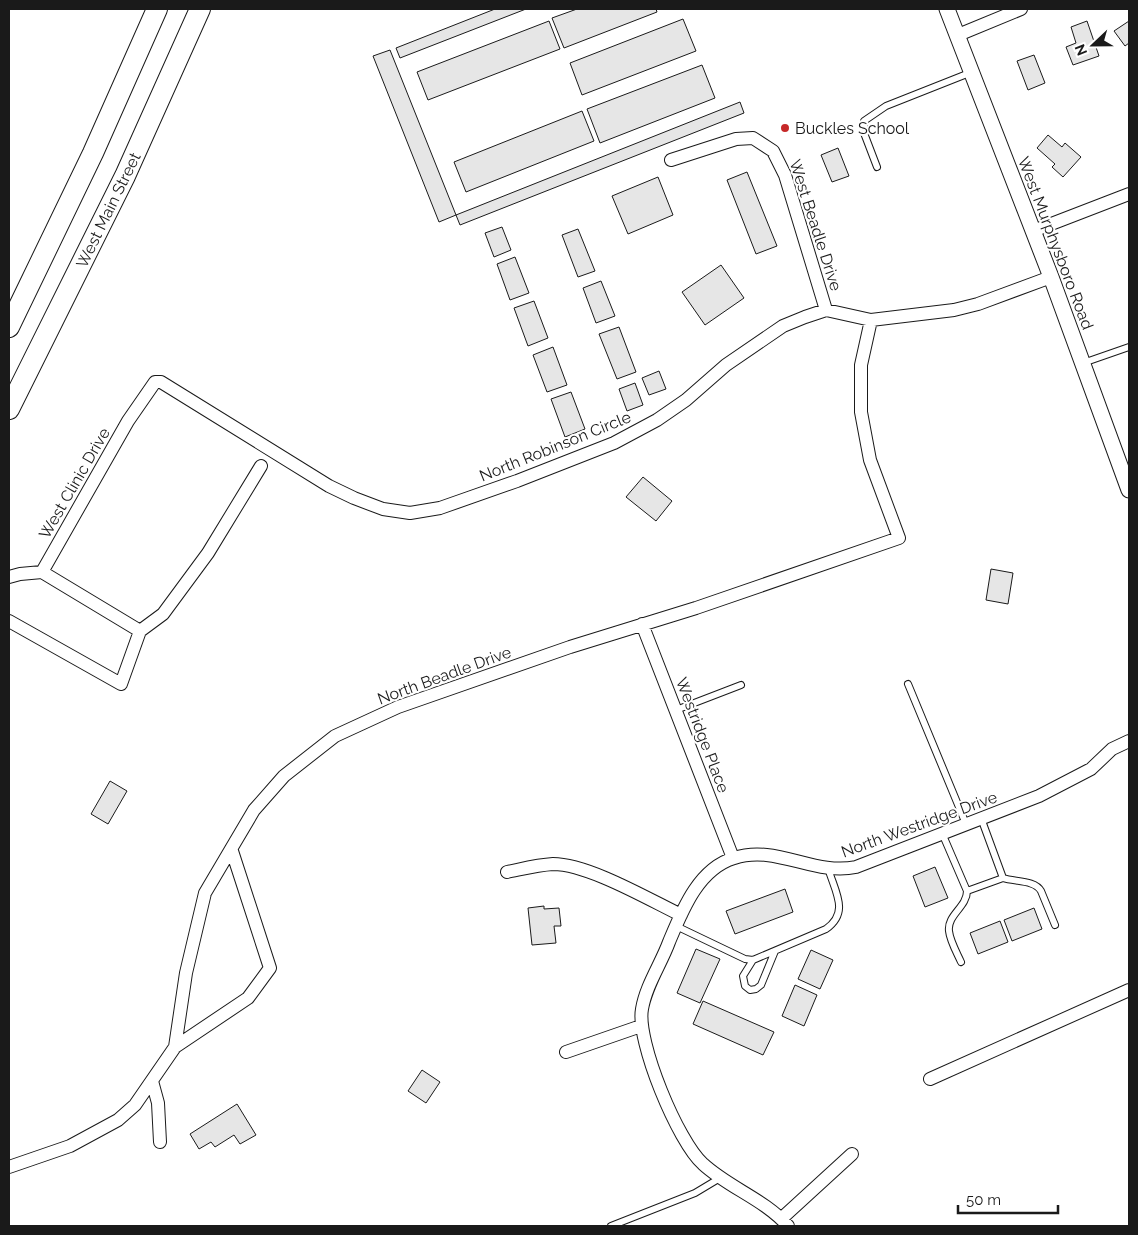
<svg xmlns="http://www.w3.org/2000/svg" width="1138" height="1235" font-family="Raleway,sans-serif">
<rect width="100%" height="100%" fill="#fff"/>
<path fill="#e6e6e6" stroke="#1a1a1a" d="M 495,9 L 526,9 L 400,58 L 396,48 Z
M 577,9 L 656,9 L 657,12 L 564,48 L 552,18 Z
M 683,19 L 696,51 L 582,95 L 570,63 Z
M 549,21 L 560,49 L 428,100 L 417,72 Z
M 1087,21 L 1099,56 L 1073,65 L 1066,47 L 1076,43 L 1071,27 Z
M 1129,21 L 1129,43 L 1125,46 L 1114,31 Z
M 390,50 L 456,215 L 439,222 L 373,56 Z
M 1034,55 L 1045,83 L 1028,90 L 1017,61 Z
M 702,65 L 715,98 L 600,143 L 587,109 Z
M 740,102 L 744,113 L 460,225 L 456,215 Z
M 582,111 L 594,141 L 466,192 L 454,162 Z
M 1048,135 L 1062,147 L 1065,143 L 1081,157 L 1063,177 L 1052,167 L 1055,164 L 1037,148 Z
M 838,148 L 849,176 L 832,182 L 821,155 Z
M 747,172 L 777,246 L 756,254 L 727,180 Z
M 658,177 L 673,215 L 628,234 L 612,196 Z
M 502,227 L 511,250 L 494,257 L 485,233 Z
M 578,229 L 595,271 L 578,277 L 562,235 Z
M 515,257 L 529,293 L 510,300 L 497,264 Z
M 721,265 L 744,298 L 705,325 L 682,292 Z
M 601,281 L 615,316 L 596,323 L 583,288 Z
M 534,301 L 548,338 L 528,346 L 514,308 Z
M 619,327 L 636,372 L 617,379 L 599,334 Z
M 553,347 L 567,385 L 547,392 L 533,355 Z
M 659,371 L 666,389 L 649,395 L 642,378 Z
M 635,383 L 643,405 L 627,411 L 619,389 Z
M 571,392 L 585,429 L 565,437 L 551,399 Z
M 643,477 L 672,501 L 656,521 L 626,497 Z
M 991,569 L 1013,573 L 1008,604 L 986,600 Z
M 110,781 L 127,791 L 108,824 L 91,814 Z
M 935,867 L 948,898 L 925,907 L 913,876 Z
M 785,889 L 793,912 L 735,934 L 726,911 Z
M 544,906 L 544,909 L 559,908 L 561,926 L 554,926 L 556,943 L 532,945 L 528,908 Z
M 1034,908 L 1042,929 L 1012,941 L 1004,920 Z
M 1000,921 L 1008,942 L 978,954 L 970,933 Z
M 696,949 L 720,959 L 700,1003 L 677,993 Z
M 811,950 L 833,960 L 820,989 L 798,979 Z
M 795,985 L 817,995 L 804,1026 L 782,1016 Z
M 703,1001 L 774,1032 L 763,1055 L 693,1024 Z
M 422,1070 L 440,1082 L 426,1103 L 408,1091 Z
M 237,1104 L 256,1135 L 240,1144 L 234,1135 L 215,1147 L 211,1142 L 199,1149 L 190,1134 Z"/>
<g fill="none" stroke-linecap="round" stroke-linejoin="round">
<g stroke="#1a1a1a" stroke-width="8">
<path id="service" d="M 877,167 L 864,133 L 864,121 L 886,106 L 972,72
M 1083,363 L 1129,347
M 908,684 L 966,824
M 676,710 L 741,685
M 981,818 L 1003,878
M 942,833 L 967,891 C 967,907 947,915 949,931 C 950,941 957,953 961,962
M 967,891 L 1003,878 C 1015,882 1035,880 1041,891 L 1055,925
M 676,926 L 745,959 L 753,960 L 826,929 C 850,912 835,892 828,868
M 753,960 L 743,976 L 745,986 L 750,990 L 756,989 L 761,985 L 775,951
M 611,1226 L 695,1193 L 720,1178"/>
</g>
<g stroke="#1a1a1a" stroke-width="14">
<path id="minor" d="M 958,35 L 1021,9
M 671,160 L 736,139 L 753,138 L 773,151 L 785,175 L 826,310
M 1033,231 L 1129,194
M 42,572 L 128,421 L 155,382 L 161,382 L 329,486 L 354,498 L 383,509 L 410,513 L 440,508 L 517,481 L 614,443 L 657,420 L 686,400 L 726,365 L 783,326 L 805,317 L 826,310 L 871,320 L 954,310 L 978,304 L 1051,277
M 42,572 L 140,631
M 9,577 L 20,574 L 42,572
M 9,621 L 121,684 L 140,631 L 163,614 L 208,553 L 261,466
M 642,624 L 733,858
M 507,872 C 522,869 537,865 553,864 C 588,864 648,899 681,915
M 175,1047 L 248,998 L 270,968 L 232,851
M 566,1052 L 641,1026
M 930,1079 L 1129,990
M 152,1081 L 158,1103 L 160,1142
M 9,1167 L 70,1146 L 118,1120 L 135,1105 L 175,1047 L 186,973 L 205,893 L 254,810 L 284,776 L 335,736 L 398,707 L 570,647 L 696,608 L 899,538 L 870,460 L 861,412 L 861,365 L 871,320
M 781,1219 L 852,1154
M 788,1226 C 764,1199 729,1188 703,1164 C 678,1142 636,1041 642,1009 C 646,985 661,964 669,942 C 682,911 698,869 734,858 C 776,844 814,876 856,867 L 1039,796 L 1091,769 L 1112,749 L 1129,741"/>
</g>
<g stroke="#1a1a1a" stroke-width="17">
<path id="tertiary" d="M 947,9 L 1051,277 L 1129,490"/>
</g>
<g stroke="#1a1a1a" stroke-width="22">
<path id="trunk" d="M 9,327 L 93,153 L 157,9
M 9,409 L 125,176 L 200,9"/>
</g>
<use href="#service" stroke="#fff" stroke-width="6"/>
<use href="#minor" stroke="#fff" stroke-width="12"/>
<use href="#tertiary" stroke="#fff" stroke-width="15"/>
<use href="#trunk" stroke="#fff" stroke-width="20"/>
</g>
<circle fill="#c62828" stroke="#fff" stroke-width="2" cx="785" cy="128" r="5"/>
<g text-anchor="middle" stroke-width="4" stroke-linejoin="round" paint-order="stroke">
<g font-size="16" fill="#1a1a1a" stroke="#fff" text-anchor="start">
<text x="795" y="134">Buckles School</text>
</g>
<g font-size="16" fill="#1a1a1a" stroke="#fff">
<text transform="translate(108 210) rotate(-64)" y="6">West Main Street</text>
<text transform="translate(816 225) rotate(72)" y="6">West Beadle Drive</text>
<text transform="translate(1056 243) rotate(69)" y="6">West Murphysboro Road</text>
<text transform="translate(555 446) rotate(-22)" y="6">North Robinson Circle</text>
<text transform="translate(74 483) rotate(-60)" y="6">West Clinic Drive</text>
<text transform="translate(444 675) rotate(-20)" y="6">North Beadle Drive</text>
<text transform="translate(703 735) rotate(69)" y="6">Westridge Place</text>
<text transform="translate(919 824) rotate(-20)" y="6">North Westridge Drive</text>
</g>
</g>
<rect width="1138" height="1235" fill="none" stroke="#1a1a1a" stroke-width="20"/>
<g transform="translate(1093 45) rotate(248)" stroke="#ffffff" stroke-width="4" paint-order="stroke">
<path d="M0-4L9 19L0 12L-9 19Z" fill="#1a1a1a"/>
<text y="-8" font-size="14" font-weight="bold" text-anchor="middle" fill="#1a1a1a">N</text>
</g>
<path d="M958 1205v8h100v-8" fill="none" stroke="#1a1a1a" stroke-width="2.5"/>
<text x="966" y="1205" font-size="15" fill="#1a1a1a" stroke="#ffffff" stroke-width="4" paint-order="stroke">50 m</text>
</svg>
